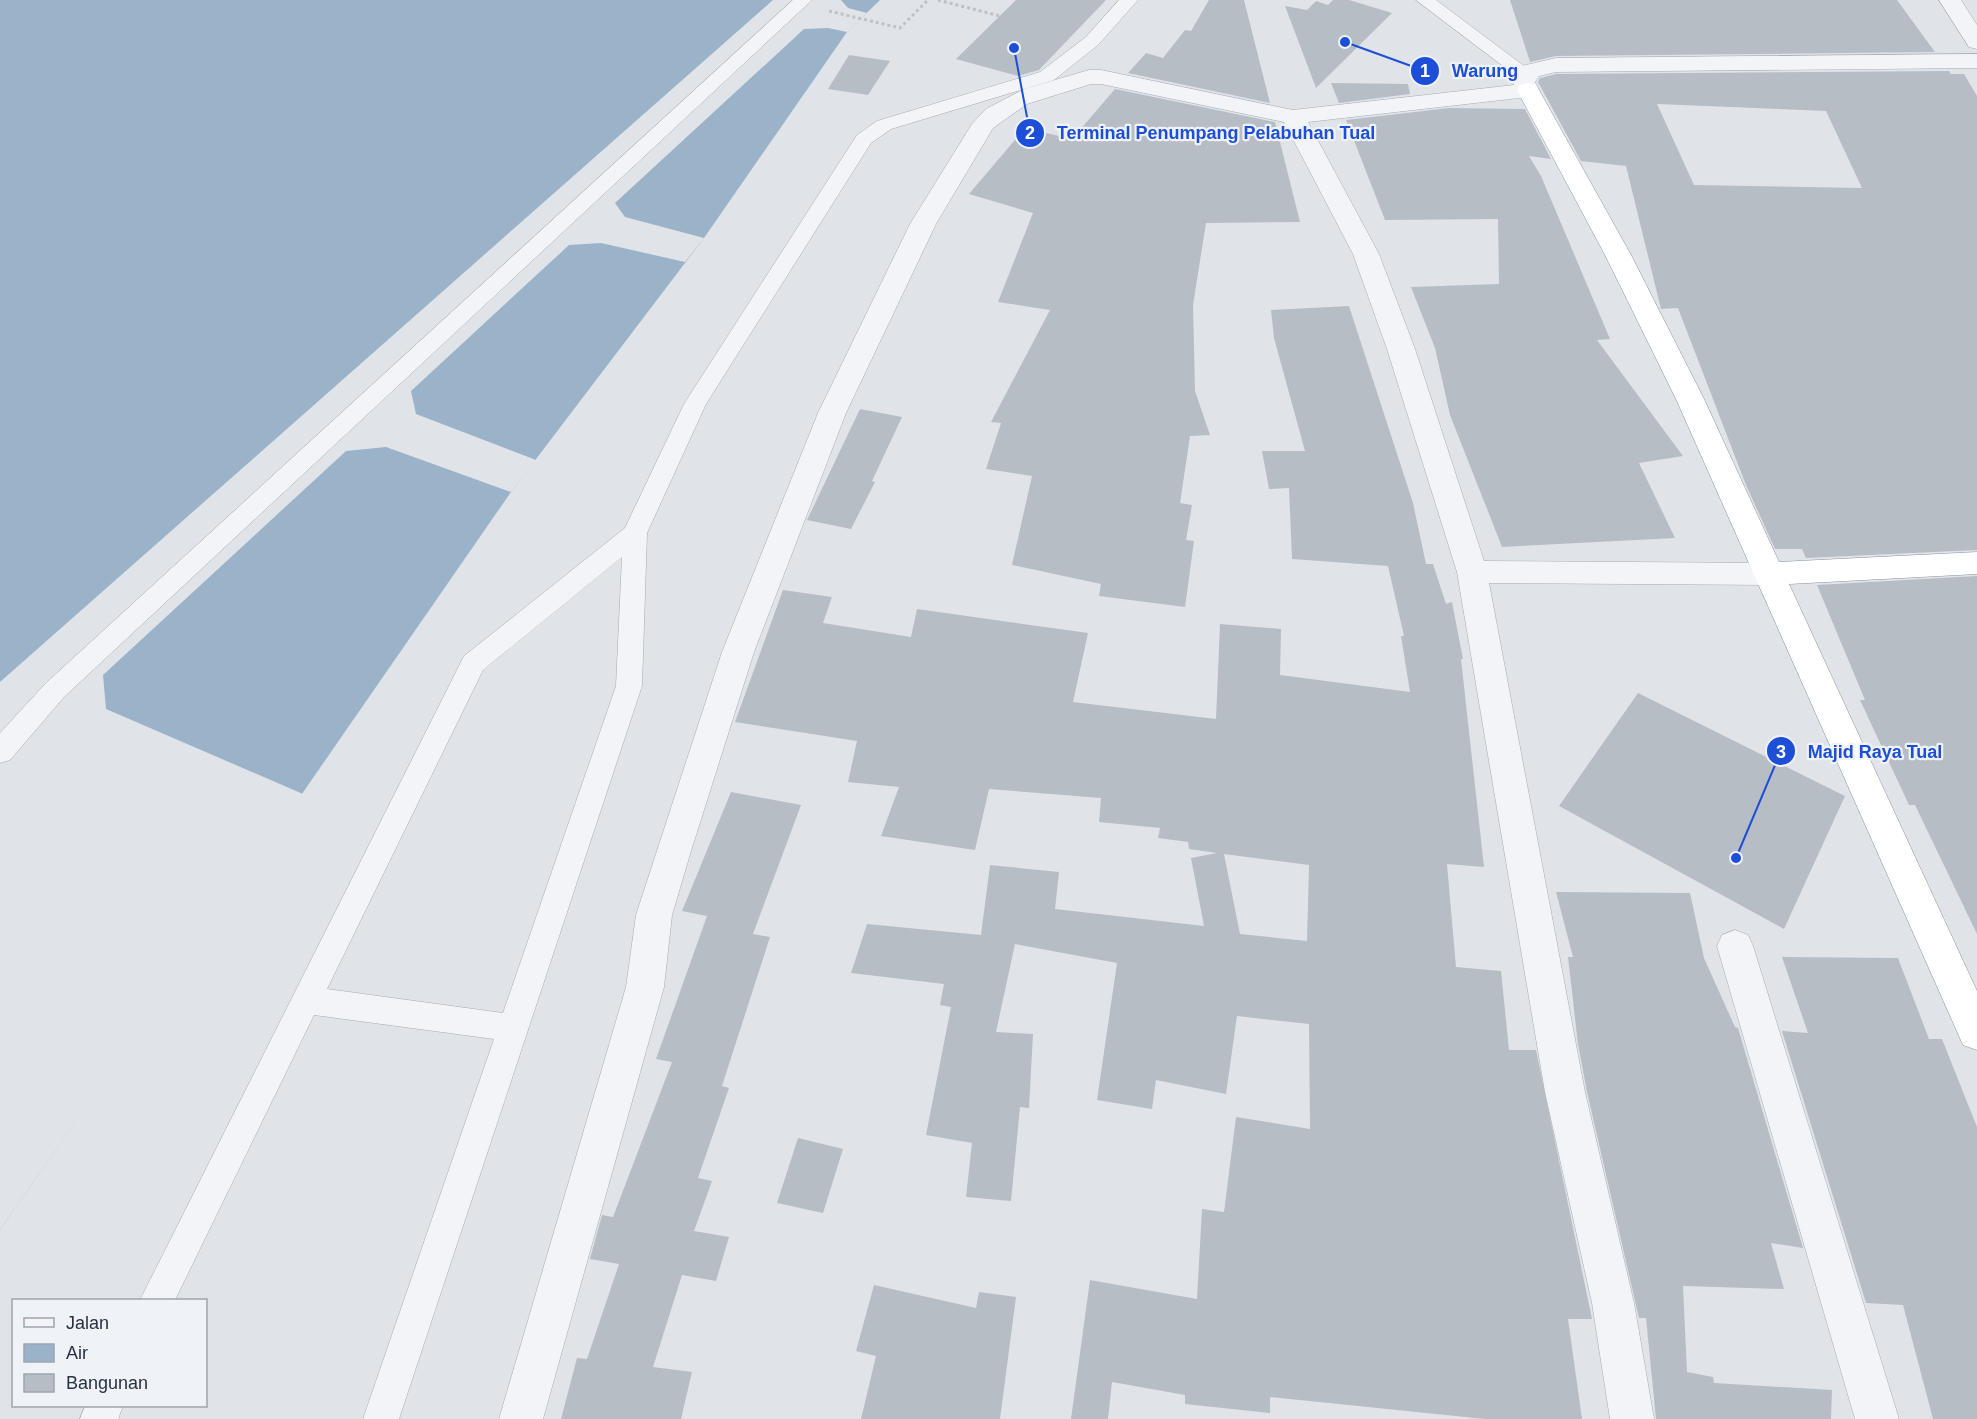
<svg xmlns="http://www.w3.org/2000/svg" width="1977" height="1419" font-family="Arial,sans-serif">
<rect width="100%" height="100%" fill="#e0e4e9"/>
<path fill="#9bb3c8" d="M 0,0 L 880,0 L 847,32 L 704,238 L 511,492 L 0,1230 Z"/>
<path fill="#e0e4e9" d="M 773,0 L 841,0 L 848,8 L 867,13 L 847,32 L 828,28 L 804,29 L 615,203 L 625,217 L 704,238 L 685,262 L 601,243 L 569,245 L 411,391 L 416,414 L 536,460 L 511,492 L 386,447 L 346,451 L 103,675 L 106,709 L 303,794 L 0,1230 L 0,682 Z"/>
<path fill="#b7bdc5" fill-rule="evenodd" d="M 1016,0 L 1106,0 L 1039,70 L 1018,76 L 956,59 Z
M 1209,0 L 1244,0 L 1270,103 L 1128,73 L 1146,53 L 1163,58 L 1185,30 L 1191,31 Z
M 1333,0 L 1349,0 L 1392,13 L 1316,88 L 1285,6 L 1307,10 L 1316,1 L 1328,5 Z
M 1510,0 L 1897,0 L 1935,52 L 1556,56 L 1530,62 Z
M 849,55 L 890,61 L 868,95 L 828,89 Z
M 1949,71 L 1951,74 L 1964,74 L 1977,96 L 1977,550 L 1806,558 L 1802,549 L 1775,549 L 1746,485 L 1678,308 L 1661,309 L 1626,166 L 1581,161 L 1538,82 L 1540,78 L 1556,74 ZM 1657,104 L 1826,111 L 1862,188 L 1694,185 Z
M 1331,83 L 1408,84 L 1410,94 L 1339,103 Z
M 1115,89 L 1275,122 L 1300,222 L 1206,223 L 1193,305 L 1195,391 L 1210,435 L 1190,436 L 1180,503 L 1192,505 L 1186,540 L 1194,541 L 1185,607 L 1099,596 L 1101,584 L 1012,565 L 1032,476 L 986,469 L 1001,423 L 991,422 L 1050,310 L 998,302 L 1033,213 L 969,194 L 1025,128 L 1072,139 Z
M 1449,108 L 1525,109 L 1551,159 L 1529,156 L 1541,176 L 1610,339 L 1597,340 L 1683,456 L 1639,463 L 1675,538 L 1502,547 L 1450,415 L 1435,348 L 1411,287 L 1499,284 L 1498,219 L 1385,220 L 1346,120 Z
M 1349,306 L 1413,503 L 1426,564 L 1433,564 L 1446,604 L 1452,602 L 1463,659 L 1461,659 L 1484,867 L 1447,864 L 1456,967 L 1501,971 L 1509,1050 L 1536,1050 L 1592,1319 L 1568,1319 L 1582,1419 L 1485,1419 L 1270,1397 L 1270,1413 L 1185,1404 L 1185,1395 L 1112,1382 L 1108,1419 L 1071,1419 L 1090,1280 L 1197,1299 L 1202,1209 L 1224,1212 L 1236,1117 L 1310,1129 L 1309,1024 L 1237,1016 L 1226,1094 L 1156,1080 L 1152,1109 L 1097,1100 L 1117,963 L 1015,944 L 996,1032 L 1033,1034 L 1029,1108 L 1020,1107 L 1011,1201 L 966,1197 L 972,1143 L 926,1135 L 951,1007 L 940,1005 L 944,984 L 851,973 L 867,924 L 981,935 L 990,865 L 1059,872 L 1055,909 L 1204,926 L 1191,858 L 1217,853 L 1189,849 L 1188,842 L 1158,838 L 1160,828 L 1099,822 L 1101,798 L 989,789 L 975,850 L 881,836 L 899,787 L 848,782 L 857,741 L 735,722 L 783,590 L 832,597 L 823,623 L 911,637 L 917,609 L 1088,633 L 1073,702 L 1216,719 L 1220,624 L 1281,629 L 1280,675 L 1410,692 L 1401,636 L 1404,636 L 1388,566 L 1292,559 L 1289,488 L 1269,489 L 1262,451 L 1305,451 L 1274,338 L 1271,310 ZM 1224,854 L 1309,865 L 1307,941 L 1240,934 Z
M 860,409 L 902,417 L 872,481 L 875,482 L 851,529 L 807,520 Z
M 1977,576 L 1977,934 L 1915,805 L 1909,805 L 1860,700 L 1865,700 L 1817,585 Z
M 1638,693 L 1845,796 L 1784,929 L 1559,806 Z
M 731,792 L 801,805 L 753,934 L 770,937 L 722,1086 L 729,1088 L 698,1178 L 712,1181 L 694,1231 L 729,1237 L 716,1281 L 682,1275 L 653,1367 L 692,1372 L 681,1419 L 561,1419 L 577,1358 L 587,1359 L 619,1264 L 590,1259 L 602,1215 L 613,1217 L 672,1062 L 656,1059 L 707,916 L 682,911 Z
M 1556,892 L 1690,893 L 1704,958 L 1735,1027 L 1738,1028 L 1803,1248 L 1771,1243 L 1784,1289 L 1683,1286 L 1687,1372 L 1713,1377 L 1714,1383 L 1832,1390 L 1831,1419 L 1656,1419 L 1646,1318 L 1639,1318 L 1587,1092 L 1578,1044 L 1568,957 L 1573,957 Z
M 1782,957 L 1898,958 L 1929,1039 L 1942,1039 L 1977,1127 L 1977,1419 L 1933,1419 L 1903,1305 L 1866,1303 L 1782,1031 L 1808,1033 Z
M 798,1138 L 843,1149 L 823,1213 L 777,1203 Z
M 874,1285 L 976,1308 L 979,1292 L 1016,1297 L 1000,1419 L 861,1419 L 876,1356 L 856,1351 Z"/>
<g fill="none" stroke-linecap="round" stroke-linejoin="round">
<g stroke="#a5abb3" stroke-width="1">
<path id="lane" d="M 793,0 L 812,0 L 64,697 L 10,760 L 0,763 L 0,733 L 46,683 Z
M 1119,0 L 1138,0 L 1098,45 L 1054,80 L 891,129 L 871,143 L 706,404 L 647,533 L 642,686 L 399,1419 L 363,1419 L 494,1039 L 314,1015 L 175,1300 L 140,1300 L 464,656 L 625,528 L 684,404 L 857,135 L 877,121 L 1040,72 L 1086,37 ZM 622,557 L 616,686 L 503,1013 L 327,989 L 483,670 Z
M 1416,0 L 1436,0 L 1536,75 L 1527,81 L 1520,79 Z
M 85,1406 L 123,1406 L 118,1419 L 80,1419 Z"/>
</g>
<g stroke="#a5abb3" stroke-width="1">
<path id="street" d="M 1939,0 L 1961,0 L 1977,25 L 1977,49 L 1969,47 Z
M 1977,54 L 1977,68 L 1556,72 L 1539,76 L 1535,82 L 1539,90 L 1536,95 L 1528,97 L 1308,122 L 1379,254 L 1415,349 L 1484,561 L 1772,563 L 1783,566 L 1787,574 L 1783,582 L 1772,585 L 1489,583 L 1585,1092 L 1634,1303 L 1654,1419 L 1610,1419 L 1592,1303 L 1545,1092 L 1457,572 L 1387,349 L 1353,254 L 1284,122 L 1101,84 L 1091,84 L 1027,104 L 993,128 L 936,224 L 846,413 L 754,652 L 691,851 L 672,915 L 664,987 L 543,1419 L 499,1419 L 626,987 L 636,915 L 722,652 L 818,413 L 910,224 L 972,124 L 986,109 L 1024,89 L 1089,70 L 1101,70 L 1293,110 L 1514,85 L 1513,82 L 1522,66 L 1556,58 Z
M 1735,930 L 1748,935 L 1753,946 L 1899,1419 L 1855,1419 L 1717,946 L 1722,935 Z"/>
</g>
<g stroke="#87929f" stroke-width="1">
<path id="highway" d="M 1528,83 L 1536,85 L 1539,90 L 1631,255 L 1704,399 L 1779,562 L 1977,552 L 1977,574 L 1789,584 L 1977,991 L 1977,1050 L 1963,1045 L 1676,399 L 1605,255 L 1517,90 L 1520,85 Z"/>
</g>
<path stroke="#bdc2c7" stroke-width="3" stroke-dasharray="3 3" stroke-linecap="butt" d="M 938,0 L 1000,16
M 829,11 L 900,28 L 928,0"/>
<use href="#lane" fill="#f2f4f7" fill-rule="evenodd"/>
<use href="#street" fill="#f2f4f7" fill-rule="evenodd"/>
<use href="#highway" fill="#fff" fill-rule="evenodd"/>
</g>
<path fill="none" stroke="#1d4ed8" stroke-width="2" d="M1345 42L1425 71M1014 48L1030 133M1736 858L1781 751"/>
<g fill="#1d4ed8" stroke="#eff2f6" stroke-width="2">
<circle cx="1345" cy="42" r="6"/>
<circle cx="1014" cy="48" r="6"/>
<circle cx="1736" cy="858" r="6"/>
<circle cx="1425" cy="71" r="15"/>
<circle cx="1030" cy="133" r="15"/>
<circle cx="1781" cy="751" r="15"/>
</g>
<g font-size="18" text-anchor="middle" font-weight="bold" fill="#fff">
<text x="1425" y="77">1</text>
<text x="1030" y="139">2</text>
<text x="1781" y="758">3</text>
</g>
<g font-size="18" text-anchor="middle" font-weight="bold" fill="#1d4ed8" stroke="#eff2f6" stroke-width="4.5" stroke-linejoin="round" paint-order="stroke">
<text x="1485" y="77">Warung</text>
<text x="1216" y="139">Terminal Penumpang Pelabuhan Tual</text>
<text x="1875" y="758">Majid Raya Tual</text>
</g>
<rect x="12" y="1299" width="195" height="108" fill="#eff2f6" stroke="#9fa5ad" stroke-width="1.5"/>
<rect x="24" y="1318" width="30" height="9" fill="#f2f4f7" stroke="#9fa5ad" stroke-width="1.5"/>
<text x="66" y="1329" font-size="18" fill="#283240">Jalan</text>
<rect x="24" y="1344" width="30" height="18" fill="#9bb3c8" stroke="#9fa5ad" stroke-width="1.5"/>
<text x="66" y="1359" font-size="18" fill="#283240">Air</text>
<rect x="24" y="1374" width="30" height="18" fill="#b7bdc5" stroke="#9fa5ad" stroke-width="1.5"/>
<text x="66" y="1389" font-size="18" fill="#283240">Bangunan</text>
</svg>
